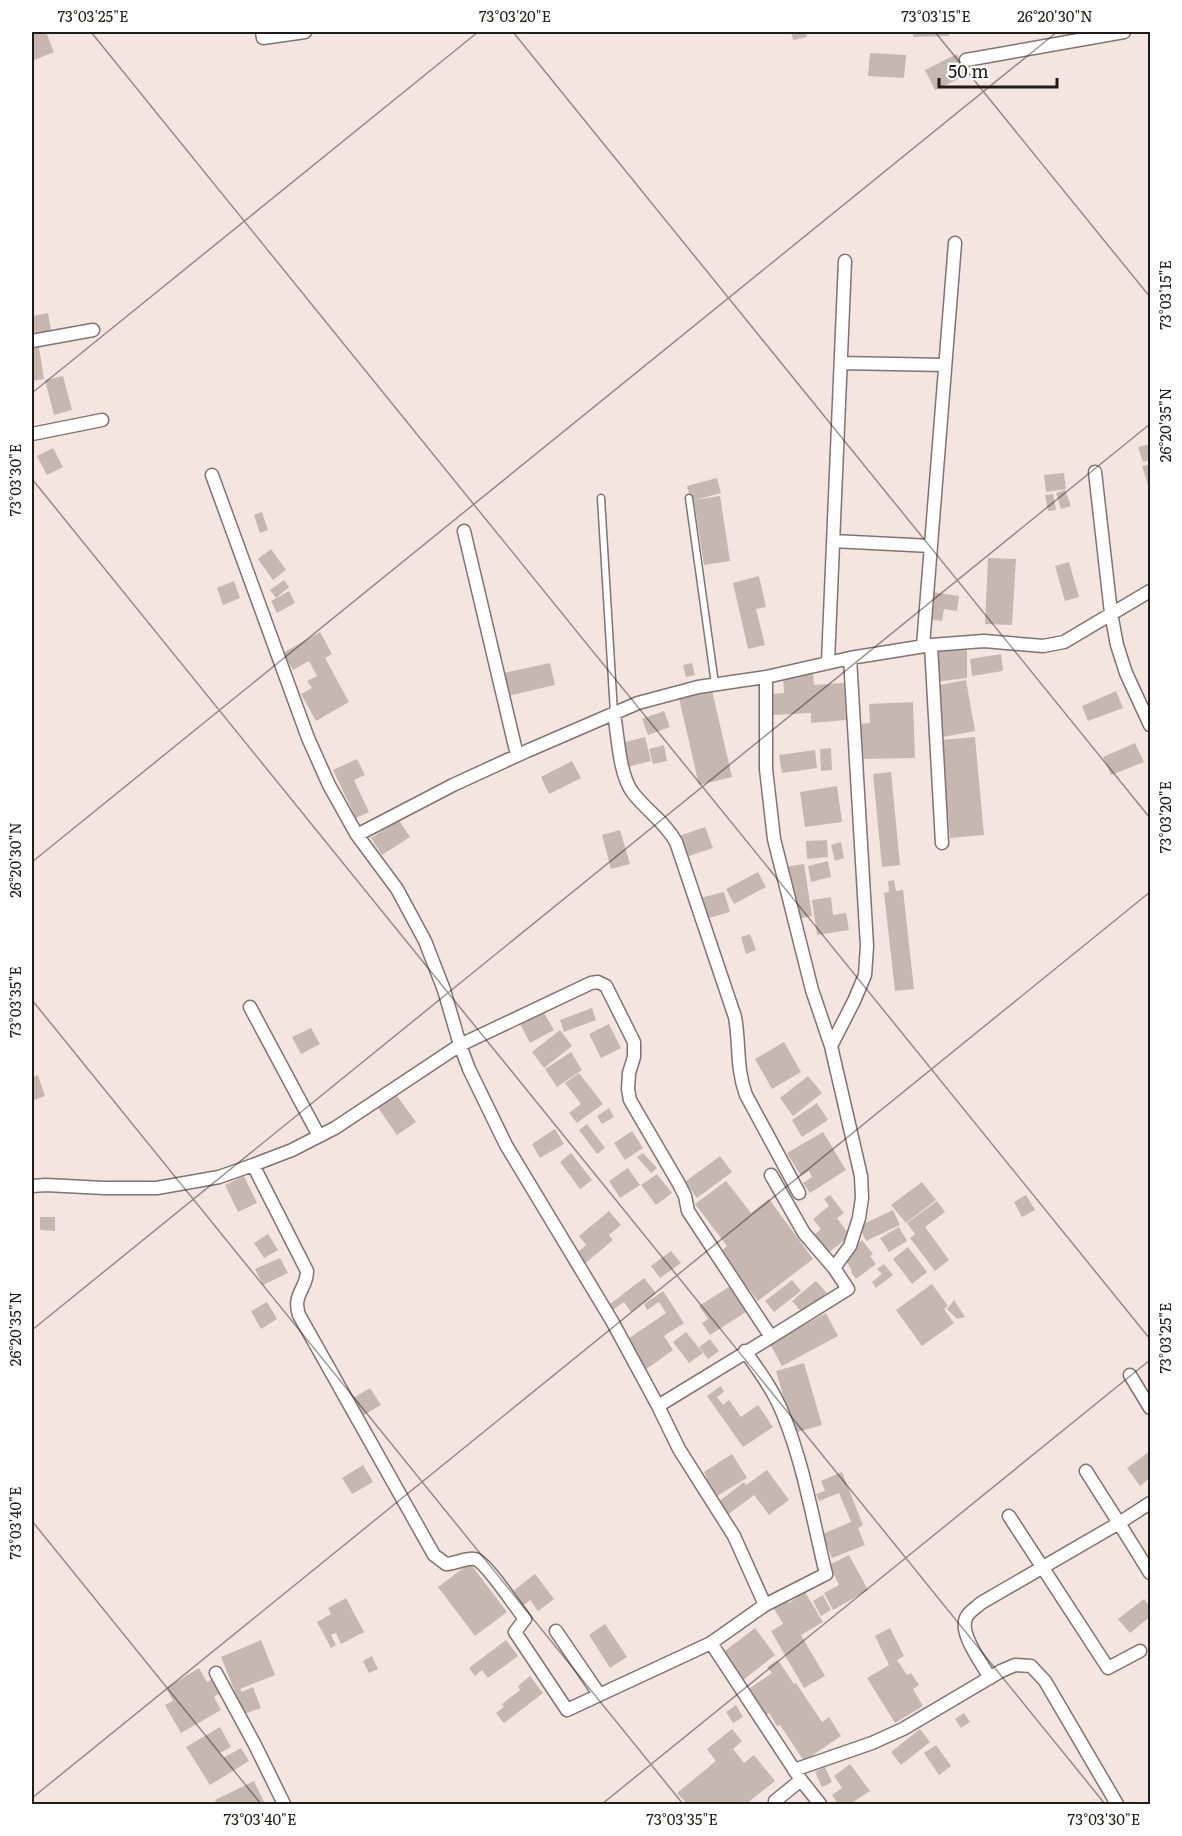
<svg xmlns="http://www.w3.org/2000/svg" width="1182" height="1836" font-family="Literata,serif">
<rect width="100%" height="100%" fill="#f5e5e1"/>
<path fill="#c6b8b1" d="M 32,32 L 46,32 L 54,52 L 32,61 Z
M 791,32 L 806,32 L 807,37 L 793,40 Z
M 913,32 L 949,32 L 949,36 L 913,37 Z
M 870,53 L 906,55 L 904,78 L 868,76 Z
M 957,54 L 967,75 L 935,90 L 925,70 Z
M 48,313 L 51,330 L 32,334 L 32,316 Z
M 38,341 L 44,379 L 32,381 L 32,342 Z
M 63,376 L 72,410 L 54,415 L 45,380 Z
M 1150,444 L 1150,460 L 1143,462 L 1138,447 Z
M 53,448 L 63,467 L 47,475 L 37,456 Z
M 1150,464 L 1150,484 L 1148,485 L 1142,466 Z
M 1064,473 L 1066,489 L 1046,492 L 1044,475 Z
M 717,478 L 721,493 L 691,501 L 687,486 Z
M 1065,490 L 1071,506 L 1061,509 L 1056,493 Z
M 1053,494 L 1056,510 L 1048,511 L 1045,495 Z
M 720,496 L 730,561 L 704,565 L 694,500 Z
M 262,512 L 268,530 L 260,533 L 254,515 Z
M 271,549 L 286,570 L 273,580 L 258,559 Z
M 988,558 L 1016,559 L 1012,625 L 985,624 Z
M 1069,562 L 1079,597 L 1065,601 L 1055,566 Z
M 759,576 L 766,607 L 756,609 L 765,645 L 748,649 L 733,583 Z
M 284,580 L 289,587 L 276,598 L 270,590 Z
M 234,581 L 240,598 L 223,605 L 217,588 Z
M 289,591 L 295,603 L 277,613 L 271,601 Z
M 932,592 L 959,596 L 957,611 L 944,609 L 942,621 L 928,619 Z
M 320,632 L 332,654 L 325,658 L 349,702 L 316,721 L 301,694 L 312,688 L 307,681 L 317,676 L 309,661 L 293,670 L 283,653 Z
M 967,647 L 967,678 L 935,682 L 937,648 Z
M 1001,654 L 1003,671 L 972,676 L 970,659 Z
M 550,663 L 555,685 L 508,696 L 503,673 Z
M 692,663 L 695,675 L 686,677 L 683,665 Z
M 813,674 L 814,685 L 844,683 L 846,720 L 811,723 L 811,713 L 773,715 L 772,694 L 784,693 L 783,676 Z
M 966,680 L 975,731 L 943,737 L 934,686 Z
M 711,686 L 732,777 L 699,785 L 678,694 Z
M 1116,691 L 1123,708 L 1088,721 L 1082,706 Z
M 913,702 L 915,758 L 861,759 L 860,724 L 870,723 L 869,704 Z
M 664,711 L 670,727 L 648,735 L 642,719 Z
M 645,737 L 651,761 L 627,767 L 622,743 Z
M 975,737 L 984,835 L 950,838 L 941,740 Z
M 1135,743 L 1144,762 L 1111,775 L 1103,757 Z
M 664,745 L 667,761 L 653,764 L 649,749 Z
M 831,748 L 832,770 L 821,771 L 820,749 Z
M 815,750 L 817,768 L 782,773 L 779,755 Z
M 357,759 L 365,775 L 354,780 L 369,812 L 356,818 L 333,770 Z
M 572,761 L 581,778 L 549,794 L 541,777 Z
M 891,772 L 900,865 L 882,867 L 873,774 Z
M 837,786 L 842,822 L 805,827 L 800,792 Z
M 399,820 L 410,837 L 382,855 L 371,838 Z
M 705,827 L 713,848 L 683,858 L 676,837 Z
M 620,830 L 630,864 L 611,869 L 602,835 Z
M 827,840 L 828,857 L 807,859 L 806,841 Z
M 841,842 L 844,858 L 835,861 L 831,845 Z
M 828,861 L 831,877 L 811,882 L 808,866 Z
M 804,864 L 812,916 L 795,919 L 785,867 Z
M 758,872 L 766,887 L 734,904 L 726,889 Z
M 894,880 L 896,891 L 903,890 L 914,989 L 895,991 L 884,893 L 889,892 L 888,881 Z
M 724,892 L 730,912 L 705,919 L 700,898 Z
M 831,897 L 833,915 L 846,913 L 849,930 L 817,935 L 812,900 Z
M 750,934 L 756,950 L 746,954 L 741,937 Z
M 592,1008 L 596,1020 L 564,1032 L 560,1020 Z
M 543,1011 L 554,1030 L 530,1043 L 520,1024 Z
M 609,1024 L 621,1048 L 601,1058 L 589,1034 Z
M 311,1028 L 320,1044 L 301,1054 L 292,1037 Z
M 560,1030 L 572,1046 L 544,1068 L 532,1052 Z
M 784,1042 L 801,1072 L 772,1089 L 755,1059 Z
M 571,1052 L 582,1070 L 557,1087 L 545,1069 Z
M 579,1073 L 603,1104 L 577,1123 L 569,1113 L 581,1104 L 565,1083 Z
M 38,1075 L 45,1096 L 34,1100 L 32,1092 L 32,1077 Z
M 808,1076 L 822,1093 L 793,1116 L 780,1098 Z
M 394,1092 L 416,1122 L 397,1135 L 376,1105 Z
M 817,1103 L 828,1120 L 802,1137 L 792,1120 Z
M 609,1108 L 614,1117 L 602,1124 L 597,1116 Z
M 587,1124 L 605,1148 L 597,1154 L 579,1130 Z
M 555,1129 L 564,1144 L 540,1158 L 532,1144 Z
M 632,1131 L 643,1148 L 625,1160 L 614,1143 Z
M 823,1132 L 846,1170 L 810,1193 L 803,1183 L 812,1177 L 809,1171 L 801,1176 L 787,1153 Z
M 571,1153 L 592,1180 L 580,1189 L 560,1162 Z
M 643,1153 L 657,1168 L 651,1173 L 637,1157 Z
M 720,1156 L 732,1172 L 697,1198 L 685,1182 Z
M 628,1168 L 640,1185 L 620,1198 L 609,1181 Z
M 657,1174 L 672,1193 L 656,1205 L 641,1185 Z
M 244,1176 L 257,1203 L 238,1212 L 225,1185 Z
M 726,1181 L 751,1213 L 769,1199 L 813,1259 L 758,1301 L 720,1252 L 727,1246 L 695,1204 Z
M 922,1182 L 936,1200 L 906,1223 L 891,1205 Z
M 830,1195 L 844,1213 L 837,1218 L 850,1236 L 828,1253 L 814,1235 L 821,1229 L 813,1219 L 829,1206 L 824,1199 Z
M 1026,1195 L 1035,1210 L 1022,1217 L 1014,1202 Z
M 937,1201 L 945,1212 L 925,1227 L 949,1260 L 935,1271 L 910,1238 L 915,1234 L 907,1223 Z
M 893,1210 L 900,1225 L 866,1241 L 859,1226 Z
M 609,1211 L 621,1225 L 609,1235 L 613,1240 L 582,1266 L 573,1256 L 586,1245 L 579,1236 Z
M 40,1217 L 55,1217 L 55,1231 L 40,1230 Z
M 899,1227 L 907,1241 L 889,1252 L 880,1238 Z
M 268,1234 L 278,1250 L 264,1258 L 254,1243 Z
M 862,1240 L 873,1254 L 870,1256 L 876,1264 L 856,1279 L 851,1272 L 852,1271 L 844,1257 Z
M 908,1247 L 927,1272 L 912,1284 L 893,1259 Z
M 671,1251 L 681,1263 L 660,1278 L 651,1266 Z
M 280,1258 L 288,1273 L 263,1285 L 255,1269 Z
M 884,1264 L 893,1275 L 876,1288 L 872,1282 L 882,1274 L 877,1269 Z
M 644,1278 L 656,1293 L 631,1312 L 624,1302 L 610,1312 L 606,1307 Z
M 792,1280 L 801,1291 L 774,1312 L 765,1301 Z
M 816,1281 L 827,1293 L 803,1314 L 792,1301 Z
M 932,1284 L 948,1306 L 944,1309 L 954,1323 L 922,1346 L 896,1310 Z
M 732,1285 L 749,1310 L 710,1335 L 702,1323 L 708,1319 L 699,1306 Z
M 663,1291 L 684,1323 L 664,1336 L 673,1350 L 645,1370 L 625,1341 L 666,1313 L 659,1302 L 647,1310 L 644,1304 Z
M 954,1300 L 965,1317 L 957,1319 L 947,1309 Z
M 267,1302 L 277,1319 L 261,1329 L 251,1311 Z
M 826,1313 L 838,1336 L 782,1366 L 770,1344 Z
M 686,1332 L 703,1353 L 689,1363 L 673,1342 Z
M 710,1339 L 719,1351 L 708,1359 L 699,1347 Z
M 804,1363 L 822,1425 L 794,1433 L 776,1371 Z
M 721,1386 L 724,1392 L 717,1397 L 723,1405 L 729,1400 L 741,1417 L 758,1405 L 773,1427 L 743,1447 L 707,1396 Z
M 370,1388 L 381,1405 L 359,1418 L 348,1401 Z
M 1150,1451 L 1150,1478 L 1140,1486 L 1127,1468 Z
M 732,1454 L 747,1478 L 712,1499 L 702,1482 L 707,1478 L 704,1472 Z
M 363,1465 L 373,1482 L 352,1494 L 342,1478 Z
M 767,1470 L 789,1500 L 769,1515 L 754,1495 L 726,1516 L 717,1503 L 744,1482 L 746,1485 Z
M 842,1472 L 863,1525 L 858,1528 L 865,1545 L 832,1558 L 822,1534 L 851,1522 L 839,1493 L 819,1501 L 816,1494 L 825,1491 L 821,1481 Z
M 849,1555 L 868,1590 L 833,1610 L 824,1593 L 839,1585 L 829,1565 Z
M 470,1563 L 507,1612 L 475,1636 L 438,1587 Z
M 535,1574 L 554,1599 L 538,1611 L 530,1600 L 523,1606 L 512,1592 Z
M 805,1592 L 823,1622 L 801,1635 L 825,1676 L 804,1688 L 771,1631 L 783,1624 L 773,1607 L 786,1599 L 789,1603 Z
M 823,1595 L 831,1610 L 821,1616 L 813,1601 Z
M 346,1598 L 364,1632 L 341,1644 L 336,1633 L 331,1635 L 336,1645 L 331,1648 L 317,1622 L 331,1614 L 328,1608 Z
M 1144,1599 L 1150,1607 L 1150,1617 L 1130,1633 L 1118,1619 Z
M 605,1624 L 627,1657 L 610,1668 L 589,1635 Z
M 755,1628 L 775,1655 L 742,1681 L 721,1654 Z
M 890,1628 L 904,1656 L 897,1660 L 907,1675 L 911,1673 L 919,1685 L 913,1689 L 923,1706 L 895,1723 L 867,1678 L 889,1665 L 875,1636 Z
M 261,1640 L 275,1675 L 240,1689 L 242,1692 L 253,1687 L 261,1708 L 244,1714 L 221,1657 Z
M 506,1640 L 518,1656 L 488,1678 L 482,1670 L 475,1676 L 469,1668 Z
M 372,1656 L 378,1669 L 369,1673 L 363,1661 Z
M 778,1660 L 794,1684 L 796,1683 L 822,1722 L 829,1717 L 841,1736 L 804,1761 L 780,1725 L 777,1726 L 769,1713 L 765,1716 L 747,1690 L 772,1673 L 767,1667 Z
M 199,1668 L 207,1682 L 212,1679 L 220,1693 L 214,1697 L 221,1710 L 181,1733 L 165,1705 L 173,1701 L 166,1688 Z
M 530,1676 L 543,1693 L 504,1723 L 496,1713 L 504,1707 L 502,1704 L 520,1690 L 518,1686 Z
M 736,1705 L 743,1717 L 733,1723 L 726,1712 Z
M 964,1713 L 970,1722 L 961,1728 L 955,1719 Z
M 220,1727 L 231,1747 L 220,1753 L 223,1758 L 241,1748 L 249,1761 L 210,1785 L 186,1747 Z
M 732,1729 L 742,1741 L 733,1749 L 744,1763 L 754,1755 L 775,1781 L 746,1804 L 727,1804 L 725,1803 L 724,1804 L 687,1804 L 677,1793 L 716,1761 L 707,1749 Z
M 920,1729 L 930,1742 L 901,1765 L 891,1752 Z
M 936,1745 L 951,1766 L 939,1775 L 924,1753 Z
M 850,1764 L 870,1791 L 850,1804 L 838,1804 L 832,1795 L 842,1788 L 834,1776 Z
M 825,1767 L 832,1782 L 822,1787 L 815,1772 Z
M 254,1781 L 265,1804 L 217,1804 L 215,1800 Z"/>
<g fill="none" stroke-linecap="round" stroke-linejoin="round">
<g stroke="#827370" stroke-width="9">
<path id="service" d="M 601,498 L 614,713
M 689,498 L 715,684"/>
</g>
<g stroke="#827370" stroke-width="15">
<path id="minor" d="M 262,32 L 263,38 L 305,32
M 966,60 L 1124,32
M 32,341 L 93,330
M 841,363 L 945,365
M 32,434 L 102,420
M 1095,472 L 1111,613 L 1117,645 L 1126,673 L 1150,725
M 212,475 L 308,738 L 329,785 L 357,835
M 464,531 L 517,755
M 833,541 L 931,546
M 931,645 L 942,843
M 923,646 L 955,243
M 828,662 L 845,261
M 766,677 L 766,769 L 774,839 L 812,990 L 831,1046 L 861,1176 L 862,1198 L 859,1218 L 850,1246 L 834,1268 L 848,1289 L 771,1337
M 614,713 C 618,736 619,775 633,793 C 647,811 665,822 676,842 L 735,1017 C 740,1045 736,1068 746,1095 L 799,1193
M 250,1007 L 319,1136
M 831,1046 L 854,1001 L 865,975 L 867,946 L 850,658
M 253,1165 L 307,1271 C 307,1289 292,1294 299,1315 L 434,1555 L 446,1564 C 456,1564 466,1557 475,1559 C 486,1562 516,1608 525,1619 L 515,1632 L 567,1710 L 711,1643 L 801,1780 L 820,1804
M 771,1175 L 804,1233 L 834,1268
M 32,1186 L 46,1185 L 104,1188 L 157,1188 L 219,1177 L 253,1165 L 292,1150 L 335,1128 L 460,1045 L 591,983 L 598,982 L 606,986 L 634,1042 L 634,1057 L 629,1073 L 628,1089 L 630,1100 L 679,1184 L 685,1196 L 688,1211 L 771,1337 L 658,1406 L 612,1321 L 506,1145 L 469,1069 L 460,1045 L 444,990 L 425,941 L 397,889 L 357,835 L 453,785 L 527,751 L 638,703 L 698,687 L 766,677 L 850,658 L 931,645 L 984,641 L 1043,646 L 1064,642 L 1150,591
M 1130,1375 L 1150,1408
M 658,1406 L 679,1449 L 734,1536 L 765,1605 L 826,1574 C 813,1521 804,1465 783,1414 C 774,1391 759,1371 745,1351
M 1150,1503 L 1119,1523 L 1150,1573
M 1009,1516 L 1108,1668 L 1140,1651
M 556,1631 L 599,1694
M 711,1643 L 765,1605
M 216,1673 L 255,1745 L 284,1804
M 990,1678 C 982,1663 957,1632 967,1616 C 970,1611 977,1607 981,1603 L 1119,1523 L 1086,1471
M 794,1770 L 872,1743 L 903,1729 L 1001,1671 L 1015,1665 L 1031,1666 L 1045,1681 L 1117,1804
M 777,1804 L 775,1801 L 801,1780"/>
</g>
<use href="#service" stroke="#fff" stroke-width="6"/>
<use href="#minor" stroke="#fff" stroke-width="12"/>
</g>
<path fill="none" stroke="#211b1a" stroke-width="1.5" stroke-opacity="0.45" d="M 91,32 L 1150,1339M 513,32 L 1150,818M 935,32 L 1150,297M 32,393 L 478,32M 32,479 L 1105,1804M 32,862 L 1057,32M 32,1000 L 683,1804M 32,1330 L 1150,424M 32,1521 L 261,1804M 32,1798 L 1150,892M 602,1804 L 1150,1360"/>
<rect width="1182" height="1836" fill="none" stroke="#ffffff" stroke-width="66"/>
<path d="M939 78v9h118v-9" fill="none" stroke="#211b1a" stroke-width="3"/>
<text x="948" y="78" font-size="18" fill="#211b1a" stroke="#ffffff" stroke-width="4.5" paint-order="stroke">50 m</text>
<rect x="33" y="33" width="1116" height="1770" fill="none" stroke="#211b1a" stroke-width="2"/>
<g font-size="15" text-anchor="middle" fill="#211b1a">
<text x="93" y="22">73°03'25"E</text>
<text x="515" y="22">73°03'20"E</text>
<text x="936" y="22">73°03'15"E</text>
<text x="1055" y="22">26°20'30"N</text>
<text transform="translate(1166 295) rotate(-90)" y="5">73°03'15"E</text>
<text transform="translate(1166 425) rotate(-90)" y="5">26°20'35"N</text>
<text transform="translate(16 480) rotate(-90)" y="5">73°03'30"E</text>
<text transform="translate(1166 817) rotate(-90)" y="5">73°03'20"E</text>
<text transform="translate(16 860) rotate(-90)" y="5">26°20'30"N</text>
<text transform="translate(16 1002) rotate(-90)" y="5">73°03'35"E</text>
<text transform="translate(16 1329) rotate(-90)" y="5">26°20'35"N</text>
<text transform="translate(1166 1338) rotate(-90)" y="5">73°03'25"E</text>
<text transform="translate(16 1523) rotate(-90)" y="5">73°03'40"E</text>
<text x="260" y="1825">73°03'40"E</text>
<text x="682" y="1825">73°03'35"E</text>
<text x="1104" y="1825">73°03'30"E</text>
</g>
</svg>
